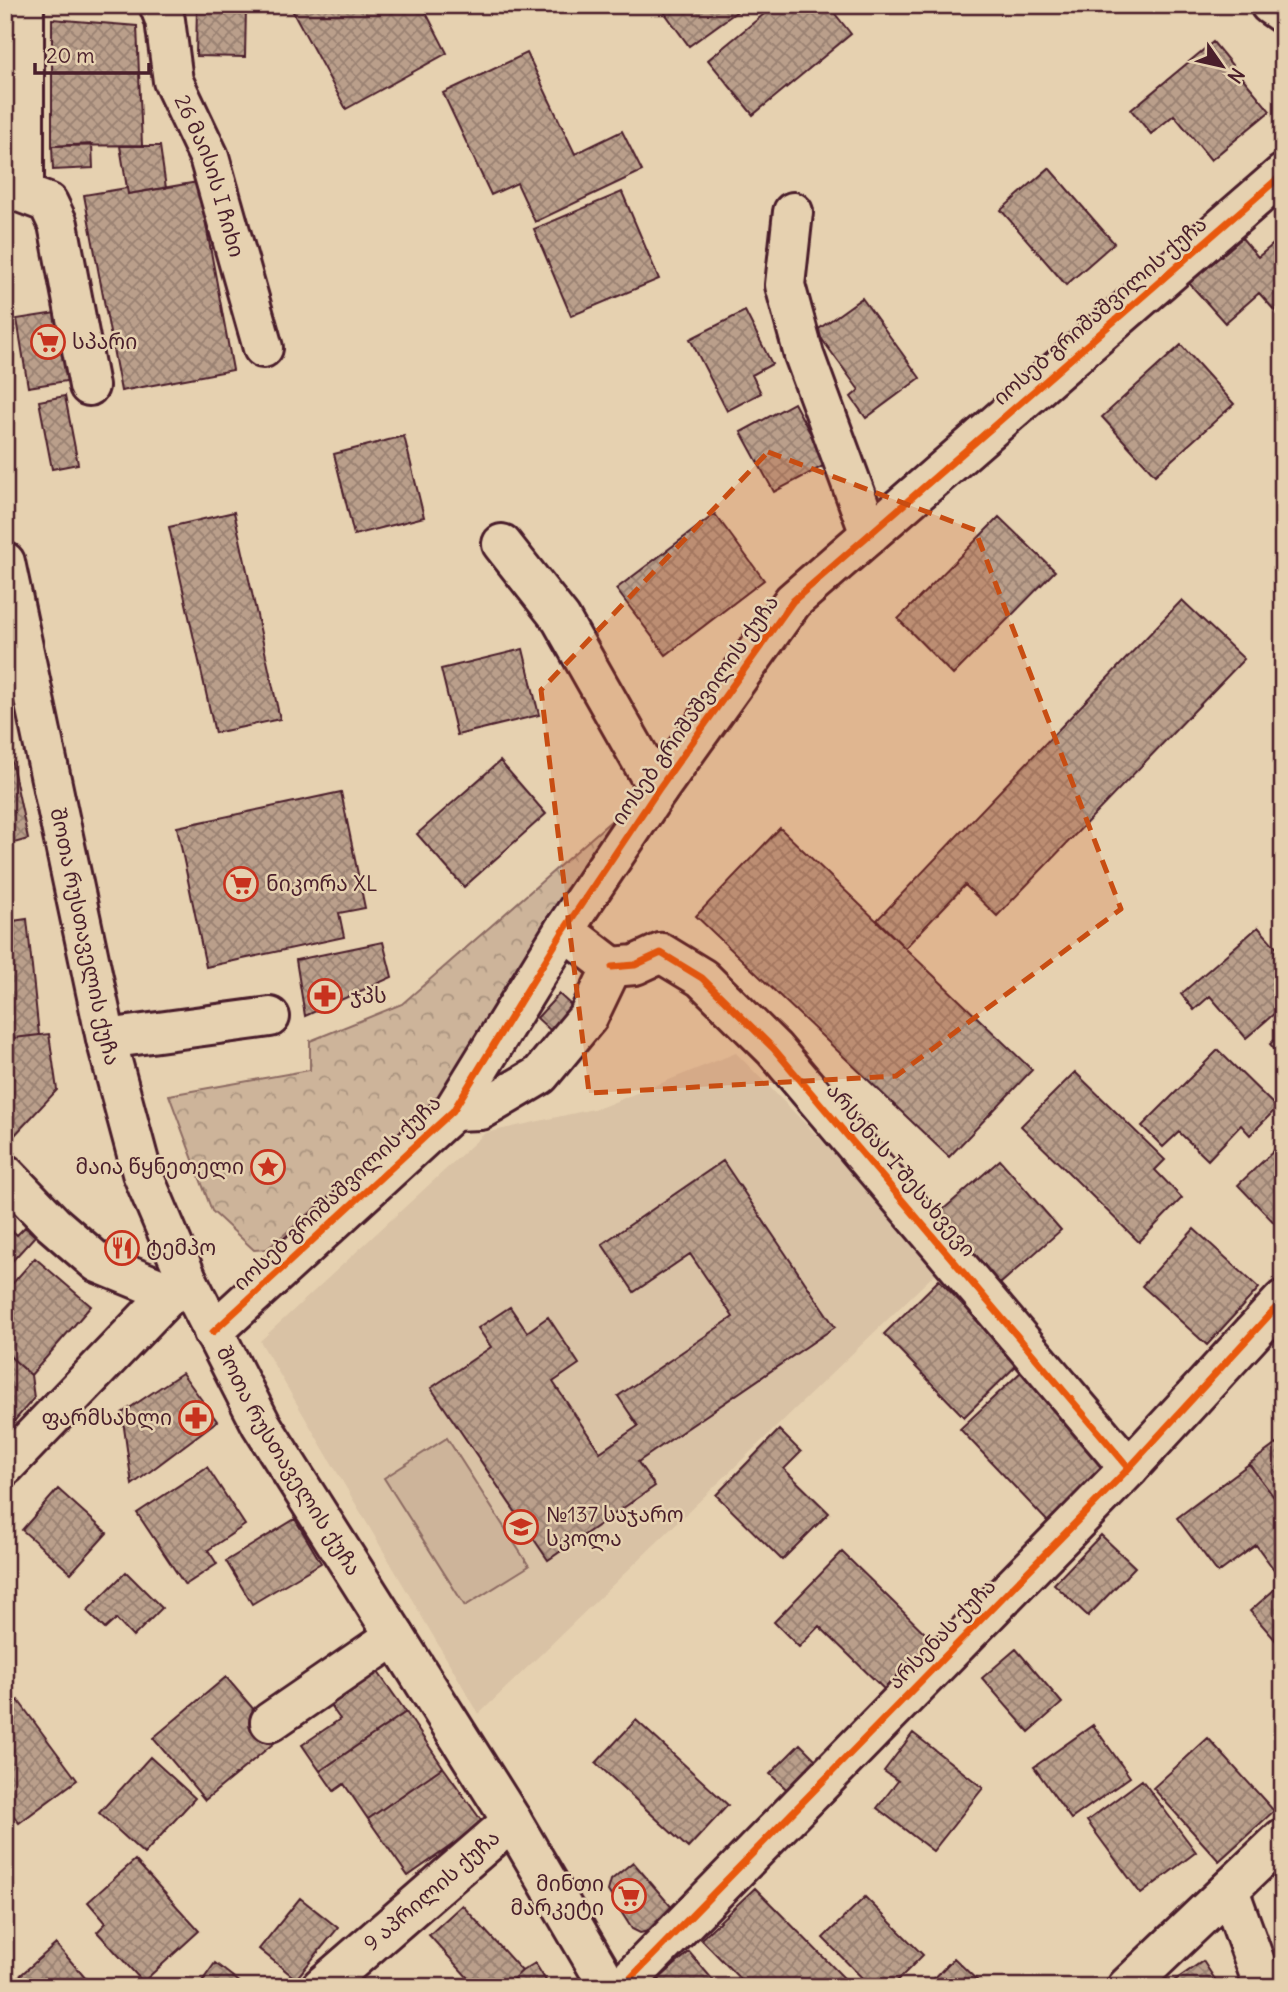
<svg xmlns="http://www.w3.org/2000/svg" width="1288" height="1992" font-family="Delius,'Noto Sans Georgian',sans-serif">
<defs>
<pattern id="forest-crowns" width="20" height="18" patternUnits="userSpaceOnUse" patternTransform="scale(1.75)"><rect width="20" height="18" fill="#cdb49a"/><path d="M2 6a3 3 0 1 1 6 0M12 15a3 3 0 1 1 6 0" fill="none" stroke="#a8927e"/></pattern>
<pattern id="building-cross-hatch" width="8" height="8" patternUnits="userSpaceOnUse" patternTransform="scale(1.75)"><rect width="8" height="8" fill="#ba9f8b"/><path d="M0 0l8 8M0 8l8-8" fill="none" stroke="#998172"/></pattern>
</defs>
<rect width="100%" height="100%" fill="#e6d1b0"/>
<filter id="ink" filterUnits="userSpaceOnUse"><feTurbulence type="fractalNoise" baseFrequency=".0143" numOctaves="2"/><feDisplacementMap in="SourceGraphic" scale="14" xChannelSelector="R" yChannelSelector="G"/><feConvolveMatrix kernelMatrix="1 2 1 2 8 2 1 2 1" color-interpolation-filters="sRGB"/></filter>
<g filter="url(#ink)">
<path fill="#d9c2a5" d="M 736,1053 L 944,1265 L 479,1714 L 260,1341 L 485,1133 L 602,1107 Z"/>
<path fill="#cdb49a" stroke="#8c6a62" stroke-width="2" d="M 447,1438 L 529,1566 L 465,1606 L 384,1478 Z"/>
<path fill="url(#forest-crowns)" stroke="#8c6a62" stroke-width="2" d="M 612,820 L 620,832 L 441,1102 L 267,1249 L 254,1250 L 212,1211 L 169,1095 L 310,1070 L 310,1041 L 402,1004 Z"/>
<path fill="url(#building-cross-hatch)" stroke="#4a1f2b" stroke-width="2" d="M 197,5 L 246,7 L 245,57 L 196,56 Z
M 301,5 L 422,5 L 447,53 L 346,109 L 292,10 Z
M 659,5 L 746,5 L 689,46 Z
M 775,5 L 828,5 L 851,34 L 753,115 L 708,60 Z
M 52,19 L 137,26 L 142,145 L 52,146 Z
M 1213,42 L 1270,111 L 1211,160 L 1174,115 L 1151,134 L 1131,110 Z
M 527,53 L 575,154 L 622,131 L 642,171 L 535,222 L 517,183 L 491,195 L 443,93 Z
M 92,144 L 93,168 L 53,170 L 52,146 Z
M 120,146 L 160,146 L 166,188 L 128,194 Z
M 1049,168 L 1114,243 L 1066,285 L 1001,210 Z
M 198,182 L 233,370 L 121,391 L 84,195 L 127,188 L 128,194 Z
M 622,192 L 659,279 L 571,316 L 534,229 Z
M 1283,236 L 1283,320 L 1259,293 L 1225,323 L 1189,283 L 1242,238 L 1258,257 Z
M 862,298 L 920,378 L 866,418 L 851,397 L 859,390 L 816,331 Z
M 69,311 L 79,379 L 28,387 L 17,319 Z
M 745,311 L 772,364 L 752,375 L 761,393 L 727,411 L 690,339 Z
M 1181,345 L 1234,404 L 1155,475 L 1102,417 Z
M 65,396 L 78,464 L 52,469 L 39,401 Z
M 794,403 L 827,464 L 774,492 L 741,432 Z
M 404,436 L 424,517 L 354,535 L 334,454 Z
M 234,512 L 280,719 L 215,733 L 169,527 Z
M 715,514 L 764,580 L 666,655 L 616,589 Z
M 999,517 L 1055,571 L 953,675 L 898,619 Z
M 1182,600 L 1244,659 L 997,916 L 965,885 L 905,948 L 877,920 Z
M 523,649 L 539,715 L 457,735 L 441,669 Z
M 5,730 L 28,839 L 11,844 L 5,839 Z
M 500,761 L 546,814 L 464,887 L 417,834 Z
M 341,792 L 365,908 L 339,913 L 344,937 L 206,967 L 177,827 Z
M 780,828 L 1032,1070 L 949,1157 L 696,916 Z
M 27,919 L 39,1035 L 5,1039 L 5,922 Z
M 1258,927 L 1283,955 L 1283,1006 L 1246,1038 L 1210,996 L 1194,1010 L 1181,994 Z
M 383,942 L 392,977 L 305,1016 L 296,960 Z
M 559,994 L 599,1031 L 577,1055 L 537,1018 Z
M 1283,1032 L 1283,1059 L 1270,1044 Z
M 49,1034 L 57,1090 L 13,1137 L 5,1130 L 5,1039 Z
M 1218,1050 L 1277,1108 L 1250,1135 L 1241,1125 L 1208,1160 L 1179,1132 L 1163,1147 L 1142,1126 Z
M 1075,1072 L 1165,1160 L 1155,1170 L 1182,1198 L 1139,1242 L 1021,1126 Z
M 1281,1144 L 1283,1145 L 1283,1232 L 1238,1185 Z
M 1000,1160 L 1061,1230 L 1000,1284 L 939,1213 Z
M 723,1161 L 835,1327 L 638,1462 L 655,1486 L 548,1560 L 431,1388 L 491,1347 L 478,1328 L 510,1307 L 527,1332 L 548,1317 L 579,1364 L 553,1382 L 600,1452 L 638,1426 L 618,1396 L 733,1317 L 690,1254 L 634,1292 L 602,1244 Z
M 7,1226 L 17,1235 L 25,1227 L 35,1236 L 5,1269 Z
M 1194,1229 L 1259,1288 L 1207,1345 L 1142,1286 Z
M 35,1258 L 91,1306 L 31,1375 L 5,1352 L 5,1292 Z
M 939,1280 L 1019,1363 L 964,1417 L 884,1334 Z
M 5,1352 L 31,1375 L 34,1398 L 5,1432 Z
M 1022,1371 L 1110,1464 L 1049,1523 L 960,1429 Z
M 182,1373 L 217,1421 L 132,1485 L 122,1413 Z
M 779,1430 L 801,1452 L 784,1469 L 829,1513 L 782,1560 L 716,1495 Z
M 1283,1439 L 1283,1509 L 1249,1464 Z
M 1249,1464 L 1283,1509 L 1283,1572 L 1278,1575 L 1256,1545 L 1218,1573 L 1177,1518 Z
M 207,1467 L 245,1525 L 208,1550 L 217,1564 L 185,1585 L 137,1513 Z
M 58,1489 L 107,1533 L 71,1573 L 22,1530 Z
M 295,1519 L 321,1563 L 252,1604 L 226,1561 Z
M 1101,1535 L 1135,1567 L 1088,1616 L 1054,1584 Z
M 842,1552 L 933,1641 L 885,1690 L 819,1626 L 799,1647 L 774,1622 Z
M 126,1572 L 162,1608 L 133,1637 L 116,1619 L 105,1629 L 87,1611 Z
M 1283,1582 L 1283,1649 L 1250,1611 Z
M 1016,1649 L 1062,1703 L 1029,1732 L 982,1678 Z
M 373,1665 L 406,1712 L 320,1771 L 302,1745 L 340,1719 L 325,1698 Z
M 226,1677 L 279,1739 L 205,1800 L 153,1738 Z
M 18,1700 L 77,1780 L 19,1823 L 5,1804 L 5,1709 Z
M 406,1712 L 443,1767 L 368,1819 L 344,1784 L 334,1791 L 320,1771 Z
M 636,1720 L 728,1805 L 688,1848 L 596,1763 Z
M 1093,1725 L 1130,1777 L 1071,1819 L 1034,1767 Z
M 913,1733 L 983,1788 L 933,1851 L 877,1808 L 898,1781 L 884,1771 Z
M 1208,1738 L 1274,1811 L 1219,1861 L 1153,1788 Z
M 800,1744 L 823,1767 L 794,1796 L 770,1774 Z
M 150,1757 L 195,1798 L 144,1854 L 99,1813 Z
M 443,1767 L 483,1823 L 408,1876 L 368,1819 Z
M 1142,1780 L 1196,1852 L 1141,1894 L 1087,1821 Z
M 135,1860 L 199,1931 L 143,1982 L 97,1932 L 106,1923 L 88,1902 Z
M 633,1862 L 674,1910 L 653,1930 L 640,1933 L 632,1929 L 608,1891 L 611,1880 Z
M 755,1888 L 850,1984 L 848,1987 L 748,1987 L 701,1939 Z
M 865,1897 L 923,1955 L 891,1987 L 871,1987 L 823,1938 Z
M 300,1898 L 338,1928 L 296,1979 L 259,1949 Z
M 462,1905 L 522,1971 L 504,1987 L 476,1987 L 429,1935 Z
M 56,1944 L 93,1987 L 7,1987 Z
M 689,1952 L 719,1987 L 664,1987 L 659,1979 Z
M 954,1958 L 984,1987 L 926,1987 Z
M 1203,1961 L 1220,1987 L 1165,1987 Z
M 215,1963 L 246,1987 L 198,1987 Z
M 535,1963 L 550,1987 L 504,1987 L 522,1971 Z"/>
<g fill="none" stroke-linecap="round" stroke-linejoin="round">
<g stroke="#4a1f2b" stroke-width="44">
<g id="minor">
<path d="M 24,5 L 24,194 L 48,203 L 58,224 L 89,386"/>
<path id="s1" d="M 159,5 L 165,20 L 173,81 L 209,157 L 263,348"/>
<path d="M 1270,5 L 1283,14"/>
<path d="M 793,212 L 785,285 L 804,355 L 870,534"/>
<path d="M 502,544 L 561,619 L 658,790"/>
<path d="M 612,967 L 635,965 L 661,953 L 702,978 L 774,1049 L 1129,1468"/>
<path d="M 106,1039 L 270,1017"/>
<path d="M 453,1111 L 481,1110 L 540,1075 L 588,1017 L 612,967 L 564,930"/>
<path d="M 5,1174 L 53,1224 L 98,1263 L 171,1293"/>
<path d="M 213,1332 L 453,1111 L 564,930 L 658,790 L 793,601 L 1283,174"/>
<path d="M 5,1466 L 171,1293 L 188,1281"/>
<path d="M 270,1722 L 395,1636"/>
<path d="M 1229,1890 L 1264,1987"/>
<path id="s2" d="M 321,1987 L 512,1821"/>
<path d="M 622,1987 L 1129,1468 L 1283,1300"/>
<path d="M 1127,1987 L 1283,1838"/>
</g>
</g>
<g stroke="#4a1f2b" stroke-width="44">
<g id="major">
<path id="s3" d="M 5,562 L 106,1039 L 142,1173 L 188,1281 L 261,1424 L 512,1821 L 609,1987"/>
</g>
</g>
<use href="#minor" stroke="#e6d1b0" stroke-width="38"/>
<use href="#major" stroke="#e6d1b0" stroke-width="38"/>
<g stroke="#e6d1b0" stroke-width="11">
<path id="cycleway" d="M 612,967 L 635,965 L 661,953 L 702,978 L 774,1049 L 1129,1468
M 213,1332 L 453,1111 L 564,930 L 658,790 L 793,601 L 1283,174
M 622,1987 L 1129,1468 L 1283,1300"/>
</g>
<use href="#cycleway" stroke="#e8590c" stroke-width="7"/>
</g>
</g>
<path fill="#c84d12" fill-opacity="0.2" stroke="#c84d12" stroke-width="5" stroke-dasharray="14 9" stroke-linejoin="round" d="M 768,452 L 975,530 L 1121,909 L 896,1076 L 589,1093 L 541,690 Z"/>
<defs>
<g id="supermarket-ring" transform="scale(1.75)"><circle r="9.5" fill="#e6d1b0" stroke="#c8321e" stroke-width="1.5"/><path d="M-6-5.5h2.5l.6 2H6L4.5 2H-2.5L-4.4-4H-6ZM-1.5 3.2a1.3 1.3 0 1 0 .1 0ZM3 3.2a1.3 1.3 0 1 0 .1 0Z" fill="#c8321e"/></g>
<g id="pharmacy-ring" transform="scale(1.75)"><circle r="9.5" fill="#e6d1b0" stroke="#c8321e" stroke-width="1.5"/><path d="M-2-6h4v4h4v4h-4v4h-4v-4h-4v-4h4Z" fill="#c8321e"/></g>
<g id="sight-ring" transform="scale(1.75)"><circle r="9.5" fill="#e6d1b0" stroke="#c8321e" stroke-width="1.5"/><path d="M0-6L1.8-2.2L6-1.7L2.9 1.2L3.7 5.4L0 3.3L-3.7 5.4L-2.9 1.2L-6-1.7L-1.8-2.2Z" fill="#c8321e"/></g>
<g id="restaurant-ring" transform="scale(1.75)"><circle r="9.5" fill="#e6d1b0" stroke="#c8321e" stroke-width="1.5"/><path d="M-5-6h1v4h1v-4h1v4h1v-4h1v5L-1.5 .5V6h-2V.5L-5-1ZM5-6V6H3V1.5H1.5Q1.5-4 5-6Z" fill="#c8321e"/></g>
<g id="school-ring" transform="scale(1.75)"><circle r="9.5" fill="#e6d1b0" stroke="#c8321e" stroke-width="1.5"/><path d="M0-5L7-2L0 1L-7-2ZM-4 1L0 2.5L4 1V4Q0 6-4 4Z" fill="#c8321e"/></g>
</defs>
<g fill-rule="evenodd">
<use href="#supermarket-ring" x="48" y="342"/>
<use href="#supermarket-ring" x="241" y="884"/>
<use href="#pharmacy-ring" x="325" y="996"/>
<use href="#sight-ring" x="268" y="1167"/>
<use href="#restaurant-ring" x="122" y="1248"/>
<use href="#pharmacy-ring" x="196" y="1418"/>
<use href="#school-ring" x="521" y="1527"/>
<use href="#supermarket-ring" x="629" y="1896"/>
</g>
<g text-anchor="middle" stroke-width="5" stroke-linejoin="round" paint-order="stroke">
<g font-size="21" fill="#4a1f2b" stroke="#e6d1b0">
<text dy="7" stroke="none"><textPath href="#s1" startOffset="180">26 მაისის I ჩიხი</textPath></text>
<text transform="translate(1100 311) rotate(-41)" y="7">იოსებ გრიშაშვილის ქუჩა</text>
<text transform="translate(695 710) rotate(-55)" y="7">იოსებ გრიშაშვილის ქუჩა</text>
<text dy="7" stroke="none"><textPath href="#s3" startOffset="383">შოთა რუსთაველის ქუჩა</textPath></text>
<text transform="translate(901 1170) rotate(50)" y="7">არსენას I შესახვევი</text>
<text transform="translate(337 1193) rotate(-43)" y="7">იოსებ გრიშაშვილის ქუჩა</text>
<text dy="7" stroke="none"><textPath href="#s3" startOffset="950">შოთა რუსთაველის ქუჩა</textPath></text>
<text transform="translate(942 1634) rotate(-46)" y="7">არსენას ქუჩა</text>
<text dy="7" stroke="none"><textPath href="#s2" startOffset="147">9 აპრილის ქუჩა</textPath></text>
</g>
<g font-size="21" fill="#4a1f2b" stroke="#e6d1b0" text-anchor="start">
<text x="72" y="349">სპარი</text>
<text x="266" y="891">ნიკორა XL</text>
<text x="350" y="1003">ჯპს</text>
<text x="244" y="1174" text-anchor="end">მაია წყნეთელი</text>
<text x="146" y="1255">ტემპო</text>
<text x="172" y="1425" text-anchor="end">ფარმსახლი</text>
<text x="546" y="1522">№137 საჯარო<tspan x="546" dy="24">სკოლა</tspan></text>
<text x="604" y="1891" text-anchor="end">მინთი<tspan x="604" dy="24">მარკეტი</tspan></text>
</g>
</g>
<rect width="1288" height="1992" fill="none" stroke="#e6d1b0" stroke-width="28"/>
<rect x="14" y="14" width="1260" height="1964" fill="none" stroke="#4a1f2b" stroke-width="2.5" filter="url(#ink)"/>
<g transform="translate(1222 66) rotate(124)" stroke="#e6d1b0" stroke-width="5" paint-order="stroke">
<path d="M0-5L12 26L0 18L-12 26Z" fill="#4a1f2b"/>
<text y="-10" font-size="19" font-weight="bold" text-anchor="middle" fill="#4a1f2b">N</text>
</g>
<path d="M35 63v10h114v-10" fill="none" stroke="#4a1f2b" stroke-width="3.5"/>
<text x="46" y="63" font-size="21" fill="#4a1f2b" stroke="#e6d1b0" stroke-width="5" paint-order="stroke">20 m</text>
</svg>
